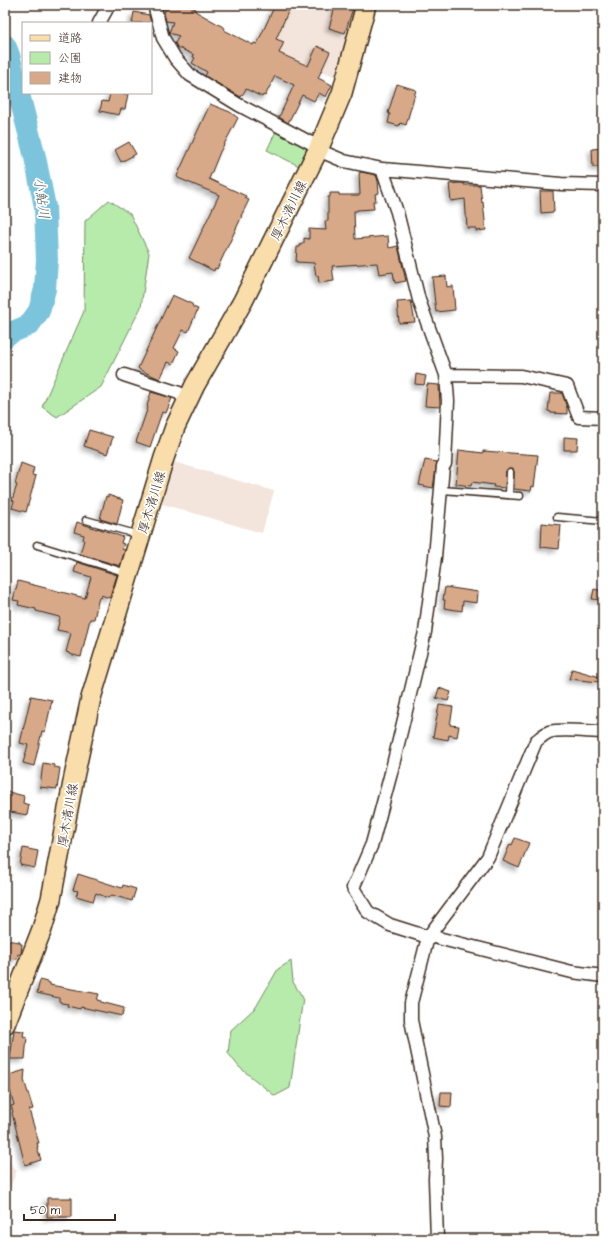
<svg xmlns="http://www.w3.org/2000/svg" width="608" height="1244" font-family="'Architects Daughter','Klee One',sans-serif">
<defs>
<filter id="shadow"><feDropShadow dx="-3.5" dy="3.5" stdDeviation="2" flood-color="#0004"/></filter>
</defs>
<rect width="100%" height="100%" fill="#fff"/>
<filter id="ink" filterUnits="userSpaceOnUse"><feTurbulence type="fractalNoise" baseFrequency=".025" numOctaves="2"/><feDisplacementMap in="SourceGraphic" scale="8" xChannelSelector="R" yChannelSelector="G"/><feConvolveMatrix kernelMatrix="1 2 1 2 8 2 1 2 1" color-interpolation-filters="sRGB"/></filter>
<g filter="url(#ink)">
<path fill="#f3e5dc" d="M 275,5 L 356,5 L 336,77 L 258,45 Z
M 174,462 L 274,491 L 262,533 L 162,504 Z
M 5,1149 L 12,1166 L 17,1170 L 5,1201 Z"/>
<path fill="#b6ebac" stroke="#788a65" d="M 277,129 L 306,144 L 309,149 L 301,167 L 267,150 Z
M 109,200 L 130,214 L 149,253 L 141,307 L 101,387 L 57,417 L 42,407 L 84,311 L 85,221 Z
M 291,961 L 293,982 L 303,998 L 290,1088 L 275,1096 L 239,1067 L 228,1053 L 231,1030 L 256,1007 L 278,969 Z"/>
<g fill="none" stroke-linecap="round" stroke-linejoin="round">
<path stroke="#7cc4dc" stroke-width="22" d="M 5,45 L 9,55 L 35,157 L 45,207 L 47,260 L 45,289 L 39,311 L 29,325 L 8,334 L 5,337"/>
</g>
<path fill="#d7a989" stroke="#3b2a1e" filter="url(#shadow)" d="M 167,5 L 187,5 L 196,9 L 195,11 L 225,28 L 224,30 L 253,45 L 254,43 L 257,44 L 275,5 L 291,5 L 276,39 L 284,42 L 279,53 L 308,66 L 317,46 L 330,52 L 318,78 L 332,85 L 326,97 L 319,93 L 314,101 L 302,95 L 288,123 L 279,117 L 294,85 L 275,76 L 265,96 L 263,95 L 262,97 L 246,89 L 241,97 L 232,92 L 205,76 L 207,72 L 192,63 L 195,58 L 193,57 L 194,55 L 177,47 L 175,43 L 179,36 L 169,33 L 173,22 L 166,21 L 164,13 Z
M 344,5 L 354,5 L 345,33 L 329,28 L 335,7 L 343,9 Z
M 134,12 L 149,15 L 151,23 L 132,23 Z
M 397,84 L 416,90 L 406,125 L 400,123 L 399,126 L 388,123 L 390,114 L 388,113 Z
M 110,93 L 128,94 L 125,109 L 121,109 L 119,115 L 100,111 L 102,101 L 108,102 Z
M 210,104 L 230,112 L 238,118 L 220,152 L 209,179 L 246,196 L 245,198 L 249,200 L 241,216 L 242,216 L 217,269 L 215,268 L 214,271 L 189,258 L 219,195 L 178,178 L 177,176 Z
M 129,142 L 136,154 L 121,162 L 115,150 Z
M 603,148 L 603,167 L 593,167 L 592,149 Z
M 361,172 L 376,175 L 378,181 L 379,193 L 375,194 L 376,201 L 373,201 L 374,209 L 357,210 L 357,211 L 354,211 L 355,239 L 388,236 L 389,248 L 398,246 L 406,281 L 395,283 L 393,272 L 379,274 L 377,263 L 332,266 L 334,281 L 319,283 L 318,276 L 316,276 L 314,263 L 296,262 L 297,247 L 300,247 L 300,245 L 304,243 L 304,238 L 309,239 L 309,229 L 326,230 L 325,221 L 328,221 L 328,197 L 330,197 L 330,193 L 339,193 L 339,195 L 360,195 L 359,173 Z
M 459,183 L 464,183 L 464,185 L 480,185 L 482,203 L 483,202 L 486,230 L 476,231 L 476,228 L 467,228 L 465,199 L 451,201 L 449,184 Z
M 540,191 L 553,191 L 554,212 L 541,213 Z
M 446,276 L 447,287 L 453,286 L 455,310 L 436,312 L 432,277 Z
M 172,295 L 192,304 L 193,307 L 198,309 L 188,332 L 183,330 L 174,348 L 179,351 L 173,364 L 168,362 L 160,379 L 140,370 L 138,368 Z
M 411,301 L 415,322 L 399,323 L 397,302 Z
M 416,374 L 426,376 L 424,385 L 415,384 Z
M 427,384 L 439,385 L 440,407 L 425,406 Z
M 151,392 L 172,398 L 166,413 L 162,412 L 150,447 L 136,442 L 148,407 L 147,406 Z
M 550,393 L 562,393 L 567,408 L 567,414 L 551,413 L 551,412 L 548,411 Z
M 89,430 L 113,437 L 107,454 L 84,446 Z
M 564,437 L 578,438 L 577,450 L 564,450 Z
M 459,450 L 483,453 L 483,451 L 538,455 L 534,487 L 532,486 L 531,491 L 514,489 L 514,472 L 513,468 L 510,468 L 506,471 L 505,488 L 493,487 L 494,485 L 472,482 L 471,486 L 456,484 Z
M 425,460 L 437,462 L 433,488 L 419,485 Z
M 21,463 L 34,468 L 32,475 L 36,476 L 26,512 L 12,508 L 14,501 L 12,500 L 17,485 L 15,484 Z
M 108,495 L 123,500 L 117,524 L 100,519 L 106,496 L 108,497 Z
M 77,522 L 97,529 L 97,528 L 123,537 L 121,543 L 124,544 L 122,549 L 125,550 L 120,566 L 80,554 L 84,540 L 83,540 L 84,535 L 74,532 Z
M 542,523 L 561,525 L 559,549 L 541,547 Z
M 77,562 L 117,575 L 110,597 L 109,598 L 101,595 L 101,598 L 99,597 L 94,619 L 90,619 L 81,657 L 69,654 L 69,653 L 66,652 L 71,633 L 57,630 L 60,618 L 59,617 L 36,611 L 36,609 L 18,605 L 19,601 L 13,600 L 18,581 L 85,598 L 91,577 L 74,572 Z
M 445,587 L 478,592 L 477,603 L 463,601 L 462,611 L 444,608 L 445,600 L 443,600 Z
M 594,589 L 603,591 L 602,600 L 592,599 Z
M 572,669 L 600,677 L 599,682 L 569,679 Z
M 439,688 L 451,692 L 448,701 L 436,698 Z
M 31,696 L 52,700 L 45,732 L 42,731 L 34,766 L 23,763 L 28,745 L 20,743 Z
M 439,705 L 453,707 L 450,725 L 459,726 L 457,737 L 449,735 L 448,740 L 433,737 Z
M 43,763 L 54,765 L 54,767 L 60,768 L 57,789 L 40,787 Z
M 5,791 L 24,796 L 23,803 L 29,805 L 27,815 L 5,811 Z
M 515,838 L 529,843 L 519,868 L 503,861 L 510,844 L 512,845 Z
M 23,848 L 38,851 L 35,868 L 20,865 Z
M 78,874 L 122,888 L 123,885 L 136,889 L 132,901 L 112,895 L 108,898 L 96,893 L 93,901 L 76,896 L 78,891 L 73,890 Z
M 5,940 L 20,942 L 20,944 L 22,944 L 21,953 L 20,955 L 18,954 L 17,959 L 5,958 Z
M 40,980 L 50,983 L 50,985 L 99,994 L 97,1000 L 101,1001 L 101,1002 L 124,1008 L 122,1016 L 81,1007 L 80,1009 L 67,1006 L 68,1004 L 61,1003 L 61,1002 L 59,1001 L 59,998 L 37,993 Z
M 14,1030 L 24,1031 L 23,1036 L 27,1037 L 25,1059 L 10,1059 Z
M 25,1070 L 24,1080 L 33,1109 L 29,1110 L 39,1143 L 37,1143 L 38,1147 L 37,1147 L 41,1160 L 25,1165 L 12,1113 L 13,1112 L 11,1106 L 14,1105 L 6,1076 Z
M 441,1092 L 452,1092 L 451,1107 L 440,1106 Z
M 47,1198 L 72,1198 L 72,1217 L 47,1217 Z"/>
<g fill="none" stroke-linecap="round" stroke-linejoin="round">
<g stroke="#3b2a1e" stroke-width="9">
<path id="service" d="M 442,490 L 520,496
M 509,495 L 510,472
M 557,517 L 603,521
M 86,520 L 139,535
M 37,545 L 127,573"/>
</g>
<g stroke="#3b2a1e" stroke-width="15">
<path id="minor" d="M 154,5 L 163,38 L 175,58 L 190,75 L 239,105 L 313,144 L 318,150 L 344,161 L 382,169 L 561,184 L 603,185
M 99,23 L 109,5
M 382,169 L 397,212 L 419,300 L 446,375 L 448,401 L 445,464 L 443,466 L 435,557 L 425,632 L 391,773 L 372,844 L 353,888 L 368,912 L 390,925 L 428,937
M 124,375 L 179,393 L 187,402
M 446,375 L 521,376 L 567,386 L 579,417 L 603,418
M 430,936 L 572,972 L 603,976
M 437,1239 L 435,1179 L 436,1159 L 435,1137 L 411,1020 L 411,1003 L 428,937 L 488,857 L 536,741 C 540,738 544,734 549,732 C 562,728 589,732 603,732"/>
</g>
<g stroke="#3b2a1e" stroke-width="22">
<path id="primary" d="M 5,1024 L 42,929 L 51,899 L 74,777 L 91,698 L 164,458 L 175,427 L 195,385 L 243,301 L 318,150 L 342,93 L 366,5"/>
</g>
<use href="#service" stroke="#fff" stroke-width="6"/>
<use href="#minor" stroke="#fff" stroke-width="12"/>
<use href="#primary" stroke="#f9deab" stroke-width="19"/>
</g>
</g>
<g text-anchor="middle" stroke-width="3.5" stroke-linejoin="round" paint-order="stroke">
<g font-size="13" fill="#3b2a1e" stroke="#fff">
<text transform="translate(288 210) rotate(-64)" y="5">厚木清川線</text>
<text transform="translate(151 502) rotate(-73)" y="5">厚木清川線</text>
<text transform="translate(67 815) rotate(-80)" y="5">厚木清川線</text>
</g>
<g font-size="14" font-style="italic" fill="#526060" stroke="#fff">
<text transform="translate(42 198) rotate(82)" y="5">小鮎川</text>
</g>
</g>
<rect width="608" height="1244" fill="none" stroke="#fff" stroke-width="20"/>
<rect x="10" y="10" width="588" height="1224" fill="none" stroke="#3b2a1e" stroke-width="1.5" filter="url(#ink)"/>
<rect x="22" y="22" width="130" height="72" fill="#ffffff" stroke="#b1aaa5"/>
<rect x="30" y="35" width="20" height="6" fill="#f9deab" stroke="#b1aaa5"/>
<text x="58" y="42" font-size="12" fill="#3b2a1e">道路</text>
<rect x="30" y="52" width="20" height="12" fill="#b6ebac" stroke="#b1aaa5"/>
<text x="58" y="62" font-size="12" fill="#3b2a1e">公園</text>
<rect x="30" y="72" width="20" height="12" fill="#d7a989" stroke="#b1aaa5"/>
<text x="58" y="82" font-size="12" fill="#3b2a1e">建物</text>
<path d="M24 1214v6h91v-6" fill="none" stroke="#3b2a1e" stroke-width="2"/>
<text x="30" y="1214" font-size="12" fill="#3b2a1e" stroke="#ffffff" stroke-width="3" paint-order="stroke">50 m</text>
</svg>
